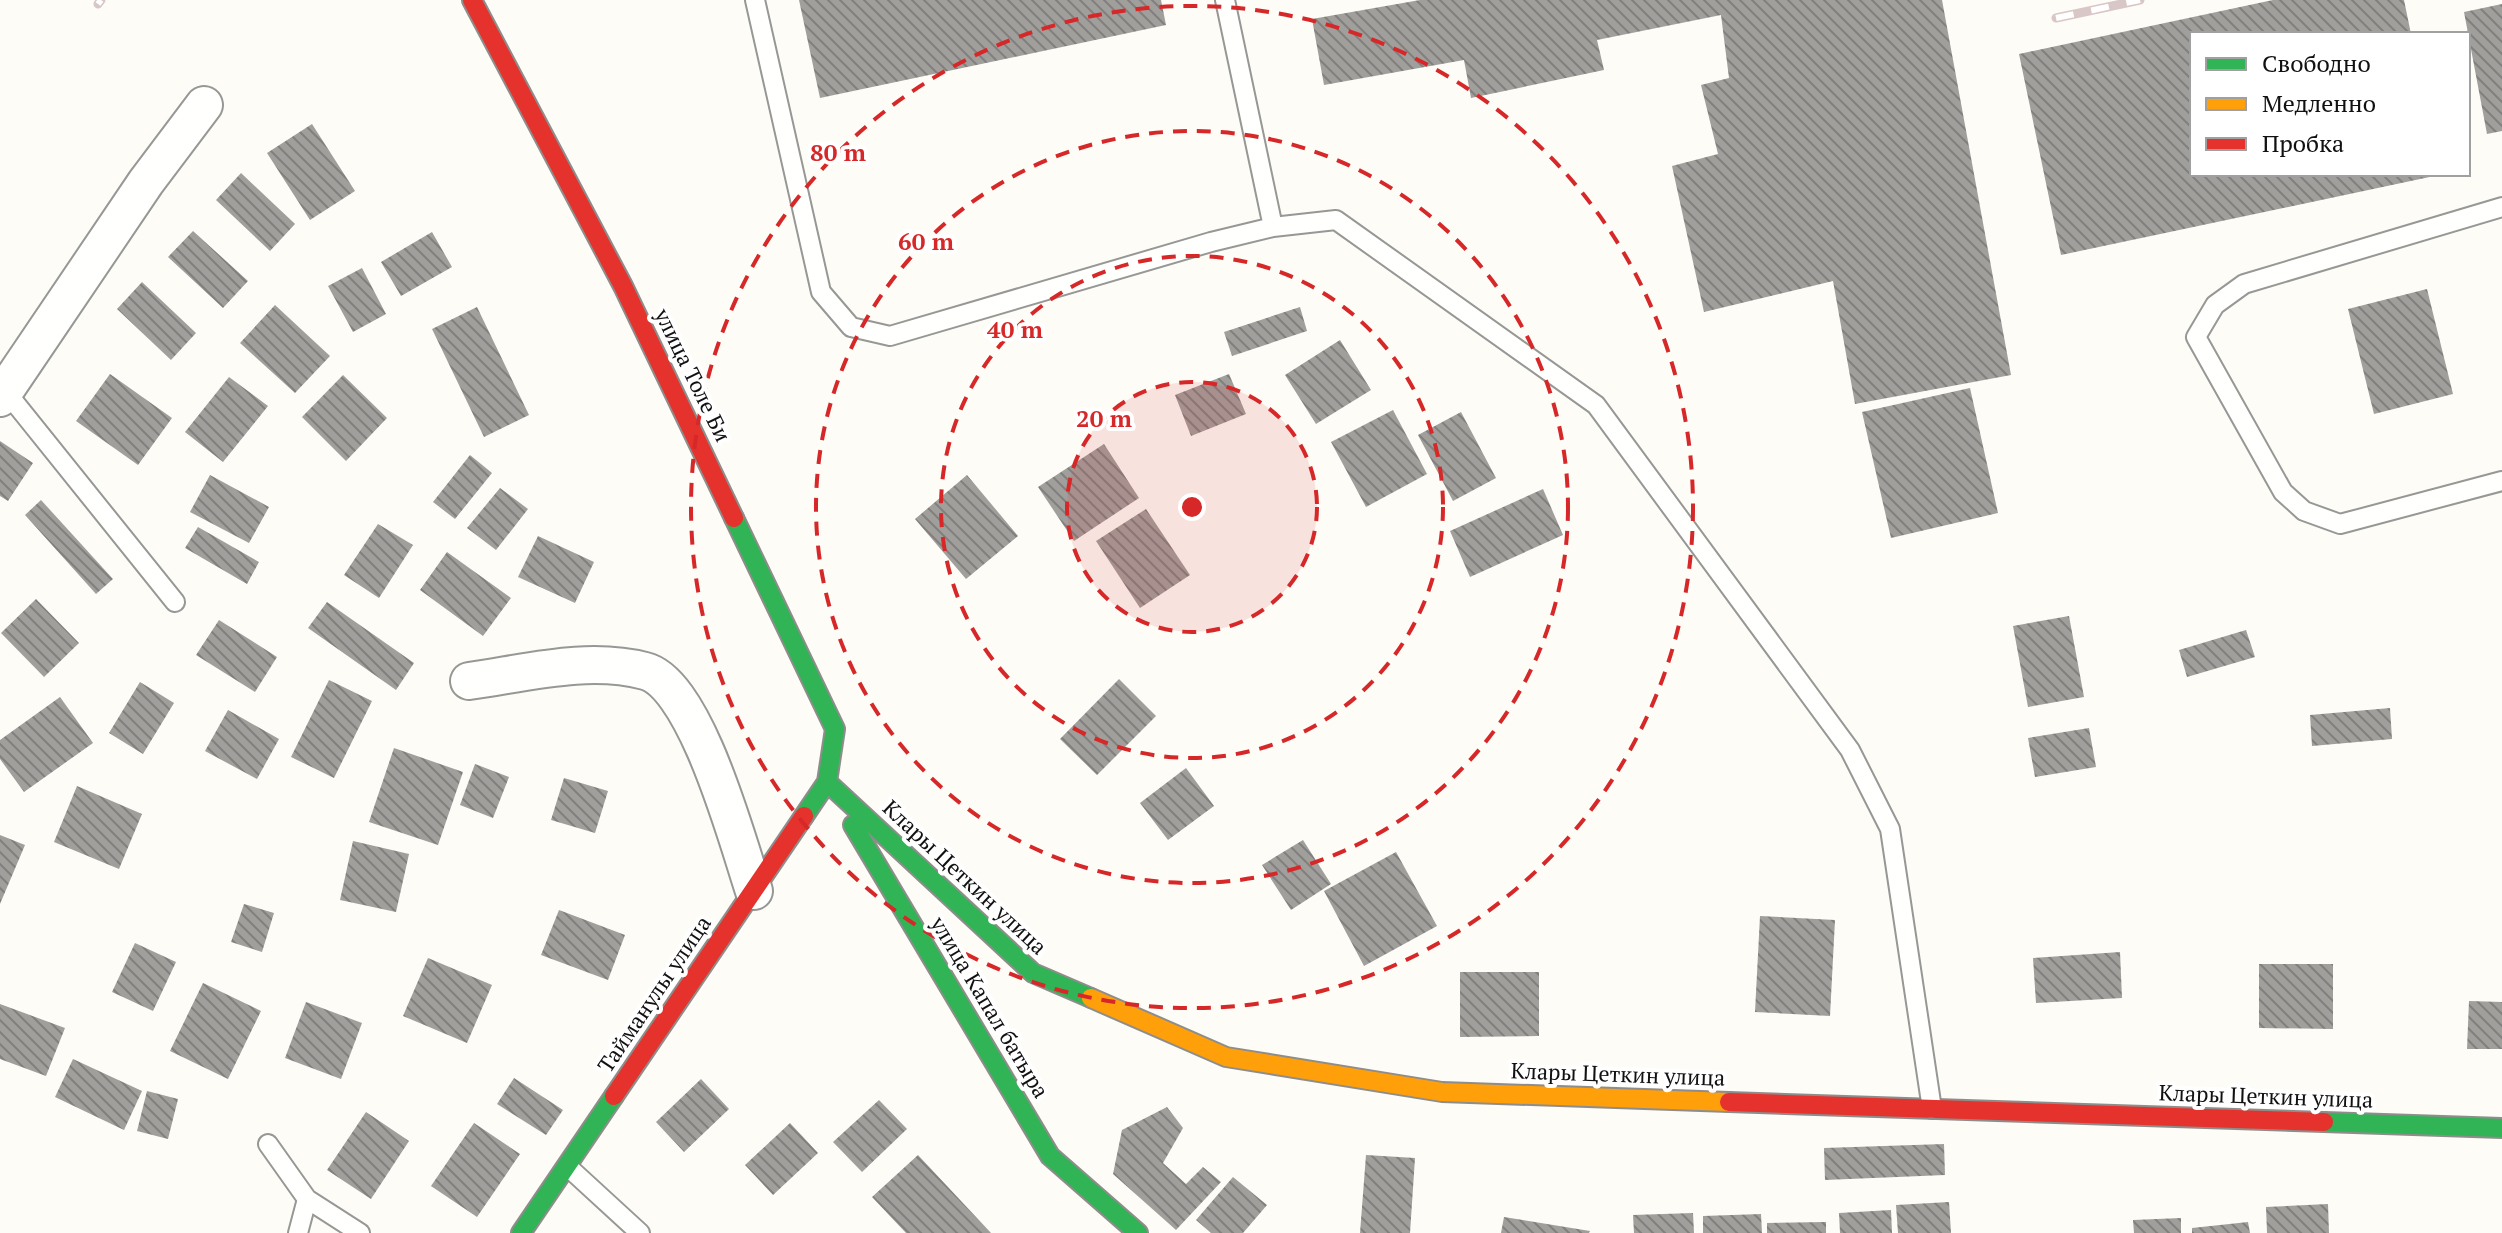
<svg xmlns="http://www.w3.org/2000/svg" width="2502" height="1233" font-family="'PT Serif',serif">
<defs>
<pattern id="building-back-hatch" width="6" height="6" patternUnits="userSpaceOnUse" patternTransform="scale(2)"><rect width="6" height="6" fill="#a19f9c"/><path d="M-1 5l2 2M0 0l6 6M5-1l2 2" fill="none" stroke="#82807e"/></pattern>
</defs>
<rect width="100%" height="100%" fill="#fdfcf7"/>
<path fill="url(#building-back-hatch)" d="M 799,0 L 1161,0 L 1166,25 L 820,98 Z
M 1420,0 L 1942,0 L 2011,375 L 1855,404 L 1833,281 L 1704,312 L 1672,166 L 1718,154 L 1701,85 L 1729,78 L 1721,15 L 1597,40 L 1604,70 L 1471,98 L 1464,60 L 1324,85 L 1312,19 Z
M 2273,0 L 2404,0 L 2411,34 L 2192,34 L 2192,174 L 2439,175 L 2061,255 L 2019,54 Z
M 2502,4 L 2502,131 L 2487,134 L 2464,12 Z
M 312,124 L 355,191 L 310,220 L 267,153 Z
M 241,173 L 295,224 L 270,251 L 216,200 Z
M 193,231 L 248,281 L 223,308 L 168,257 Z
M 432,232 L 452,267 L 401,296 L 381,262 Z
M 362,268 L 386,314 L 353,332 L 328,286 Z
M 142,282 L 196,333 L 171,360 L 117,309 Z
M 2427,289 L 2453,394 L 2374,414 L 2348,309 Z
M 275,305 L 330,356 L 295,393 L 240,343 Z
M 477,307 L 529,415 L 484,437 L 432,329 Z
M 1300,307 L 1307,331 L 1232,356 L 1224,332 Z
M 1340,340 L 1371,390 L 1316,424 L 1285,375 Z
M 110,374 L 172,418 L 138,465 L 76,421 Z
M 1229,374 L 1246,414 L 1191,436 L 1175,395 Z
M 343,375 L 387,418 L 346,461 L 302,417 Z
M 229,377 L 268,406 L 223,462 L 185,432 Z
M 1970,388 L 1998,513 L 1891,538 L 1862,412 Z
M 1393,410 L 1427,474 L 1366,507 L 1331,442 Z
M 1461,412 L 1496,478 L 1453,501 L 1418,435 Z
M 0,441 L 33,463 L 8,501 L 0,496 Z
M 1104,444 L 1139,498 L 1074,541 L 1038,487 Z
M 470,455 L 492,473 L 455,519 L 433,502 Z
M 210,475 L 269,507 L 249,543 L 190,512 Z
M 967,475 L 1018,536 L 966,579 L 915,519 Z
M 500,488 L 528,509 L 496,550 L 467,528 Z
M 1543,489 L 1563,535 L 1470,577 L 1450,531 Z
M 41,500 L 113,579 L 96,594 L 25,515 Z
M 1146,509 L 1190,575 L 1140,608 L 1096,541 Z
M 378,524 L 413,545 L 379,598 L 344,575 Z
M 198,527 L 259,562 L 247,584 L 185,548 Z
M 538,536 L 594,562 L 575,603 L 518,577 Z
M 447,552 L 511,598 L 483,636 L 420,590 Z
M 36,599 L 79,643 L 44,677 L 1,633 Z
M 327,602 L 414,663 L 396,690 L 308,628 Z
M 2069,616 L 2084,697 L 2028,707 L 2013,626 Z
M 219,620 L 277,657 L 255,692 L 196,655 Z
M 2246,630 L 2255,657 L 2187,677 L 2179,650 Z
M 1119,679 L 1156,716 L 1097,775 L 1060,739 Z
M 329,680 L 372,701 L 334,778 L 291,757 Z
M 140,682 L 174,703 L 143,754 L 109,733 Z
M 60,697 L 93,743 L 24,792 L 0,759 L 0,740 Z
M 2390,708 L 2392,739 L 2312,746 L 2310,715 Z
M 228,710 L 279,739 L 257,779 L 205,751 Z
M 2089,728 L 2096,767 L 2035,777 L 2028,738 Z
M 394,748 L 463,772 L 438,845 L 369,822 Z
M 475,764 L 509,777 L 493,818 L 460,805 Z
M 1186,768 L 1214,806 L 1168,840 L 1140,803 Z
M 564,778 L 608,791 L 595,833 L 551,820 Z
M 77,786 L 142,814 L 119,869 L 54,842 Z
M 0,835 L 25,845 L 0,904 Z
M 1303,840 L 1331,884 L 1291,910 L 1262,865 Z
M 353,841 L 409,854 L 396,912 L 340,900 Z
M 1396,852 L 1437,926 L 1364,966 L 1324,891 Z
M 244,904 L 274,913 L 262,952 L 231,942 Z
M 559,910 L 625,935 L 608,980 L 541,955 Z
M 1760,916 L 1835,920 L 1830,1016 L 1755,1012 Z
M 135,943 L 176,962 L 153,1011 L 112,992 Z
M 2120,952 L 2122,998 L 2036,1003 L 2033,958 Z
M 428,958 L 492,985 L 467,1043 L 403,1016 Z
M 2259,964 L 2333,964 L 2333,1029 L 2259,1028 Z
M 1460,972 L 1539,972 L 1539,1036 L 1460,1037 Z
M 203,983 L 261,1011 L 228,1079 L 170,1051 Z
M 2469,1001 L 2502,1002 L 2502,1049 L 2467,1049 Z
M 306,1002 L 362,1023 L 341,1079 L 285,1058 Z
M 0,1004 L 65,1028 L 46,1076 L 0,1059 Z
M 73,1059 L 142,1091 L 124,1130 L 55,1097 Z
M 514,1078 L 563,1110 L 546,1135 L 497,1104 Z
M 701,1079 L 729,1109 L 684,1152 L 656,1122 Z
M 147,1091 L 178,1099 L 168,1139 L 137,1131 Z
M 879,1100 L 907,1129 L 862,1172 L 833,1142 Z
M 1167,1107 L 1183,1128 L 1163,1163 L 1186,1184 L 1203,1167 L 1221,1182 L 1176,1230 L 1113,1174 L 1122,1130 Z
M 366,1112 L 409,1141 L 371,1199 L 327,1170 Z
M 474,1123 L 520,1154 L 477,1217 L 431,1186 Z
M 790,1123 L 818,1153 L 773,1195 L 745,1165 Z
M 1944,1144 L 1945,1175 L 1825,1180 L 1824,1148 Z
M 918,1155 L 991,1233 L 906,1233 L 872,1197 Z
M 1366,1155 L 1415,1158 L 1410,1233 L 1360,1233 Z
M 1233,1177 L 1267,1205 L 1243,1233 L 1211,1233 L 1196,1220 Z
M 1949,1202 L 1951,1233 L 1898,1233 L 1896,1205 Z
M 2328,1204 L 2329,1233 L 2267,1233 L 2266,1207 Z
M 1891,1210 L 1892,1233 L 1840,1233 L 1839,1213 Z
M 1693,1213 L 1694,1233 L 1634,1233 L 1633,1215 Z
M 1761,1214 L 1762,1233 L 1703,1233 L 1703,1216 Z
M 1504,1217 L 1590,1231 L 1589,1233 L 1501,1233 Z
M 2181,1218 L 2181,1233 L 2134,1233 L 2133,1220 Z
M 1826,1222 L 1826,1233 L 1767,1233 L 1767,1223 Z
M 2248,1222 L 2250,1233 L 2192,1233 L 2192,1228 Z"/>
<g fill="none" stroke-linecap="round" stroke-linejoin="round">
<g stroke="#979795" stroke-width="22">
<path id="lane" d="M 755,0 L 821,292 L 851,327 L 890,336 L 1211,242 L 1273,227 L 1336,220 L 1596,405 L 1850,750 L 1890,829 L 1932,1109
M 1225,0 L 1273,227
M 2502,207 L 2244,284 L 2215,305 L 2196,337 L 2283,492 L 2304,511 L 2340,524 L 2502,481
M 7,393 L 175,602
M 268,1144 L 307,1199 L 360,1233
M 567,1166 L 640,1233
M 298,1233 L 307,1199"/>
</g>
<g stroke="#979795" stroke-width="40">
<path id="street" d="M 0,398 L 146,182 L 204,105
M 469,681 C 526,673 588,656 645,671 C 696,684 738,843 754,891"/>
</g>
<g stroke="#8e8d8b" stroke-width="22">
<path id="fast" d="M 734,518 L 835,729 L 827,782 L 804,816
M 827,782 L 1033,973 L 1091,998
M 853,825 L 1050,1156 L 1138,1233
M 2324,1122 L 2502,1128
M 521,1233 L 614,1096"/>
</g>
<g stroke="#8e8d8b" stroke-width="22">
<path id="slow" d="M 1091,998 L 1226,1057 L 1442,1092 L 1729,1102"/>
</g>
<g stroke="#8e8d8b" stroke-width="22">
<path id="jam" d="M 472,0 L 623,286 L 734,518
M 614,1096 L 804,816
M 1729,1102 L 2324,1122"/>
</g>
<use href="#lane" stroke="#fffffe" stroke-width="18"/>
<use href="#street" stroke="#fffffe" stroke-width="36"/>
<use href="#fast" stroke="#30b455" stroke-width="18"/>
<use href="#slow" stroke="#ff9f0a" stroke-width="18"/>
<use href="#jam" stroke="#e5322d" stroke-width="18"/>
<g stroke="#d9c6c7" stroke-width="9">
<path id="rail" d="M 98,4 L 101,0
M 2056,18 L 2140,0"/>
</g>
<use href="#rail" stroke="#fff" stroke-width="6" stroke-dasharray="18" stroke-linecap="butt"/>
</g>
<circle cx="1192" cy="507" r="125" fill="#d62828" fill-opacity=".12"/>
<g fill="none" stroke="#d62828" stroke-width="4" stroke-dasharray="14 10">
<circle cx="1192" cy="507" r="125"/>
<circle cx="1192" cy="507" r="251"/>
<circle cx="1192" cy="507" r="376"/>
<circle cx="1192" cy="507" r="501"/>
</g>
<g text-anchor="middle" stroke-width="8" stroke-linejoin="round" paint-order="stroke">
<g font-size="22" fill="#111" stroke="#fff">
<text transform="translate(693 375) rotate(64)" y="8">улица Толе Би</text>
<text transform="translate(965 877) rotate(43)" y="8">Клары Цеткин улица</text>
<text transform="translate(654 994) rotate(-56)" y="8">Тайманулы улица</text>
<text transform="translate(990 1007) rotate(59)" y="8">улица Капал батыра</text>
<text transform="translate(1618 1074) rotate(2)" y="8">Клары Цеткин улица</text>
<text transform="translate(2266 1096) rotate(2)" y="8">Клары Цеткин улица</text>
</g>
</g>
<circle cx="1192" cy="507" r="12" fill="#d62828" stroke="#fff" stroke-width="4"/>
<g font-size="24" text-anchor="middle" font-weight="bold" fill="#d62828" stroke="#fff" stroke-width="8" stroke-linejoin="round" paint-order="stroke">
<text x="838" y="161">80 m</text>
<text x="926" y="250">60 m</text>
<text x="1015" y="338">40 m</text>
<text x="1104" y="427">20 m</text>
</g>
<rect x="2190" y="32" width="280" height="144" fill="#ffffff" stroke="#a0a0a0" stroke-width="2"/>
<rect x="2206" y="58" width="40" height="12" fill="#30b455" stroke="#a0a0a0" stroke-width="2"/>
<text x="2262" y="72" font-size="24" fill="#111111">Свободно</text>
<rect x="2206" y="98" width="40" height="12" fill="#ff9f0a" stroke="#a0a0a0" stroke-width="2"/>
<text x="2262" y="112" font-size="24" fill="#111111">Медленно</text>
<rect x="2206" y="138" width="40" height="12" fill="#e5322d" stroke="#a0a0a0" stroke-width="2"/>
<text x="2262" y="152" font-size="24" fill="#111111">Пробка</text>
</svg>
